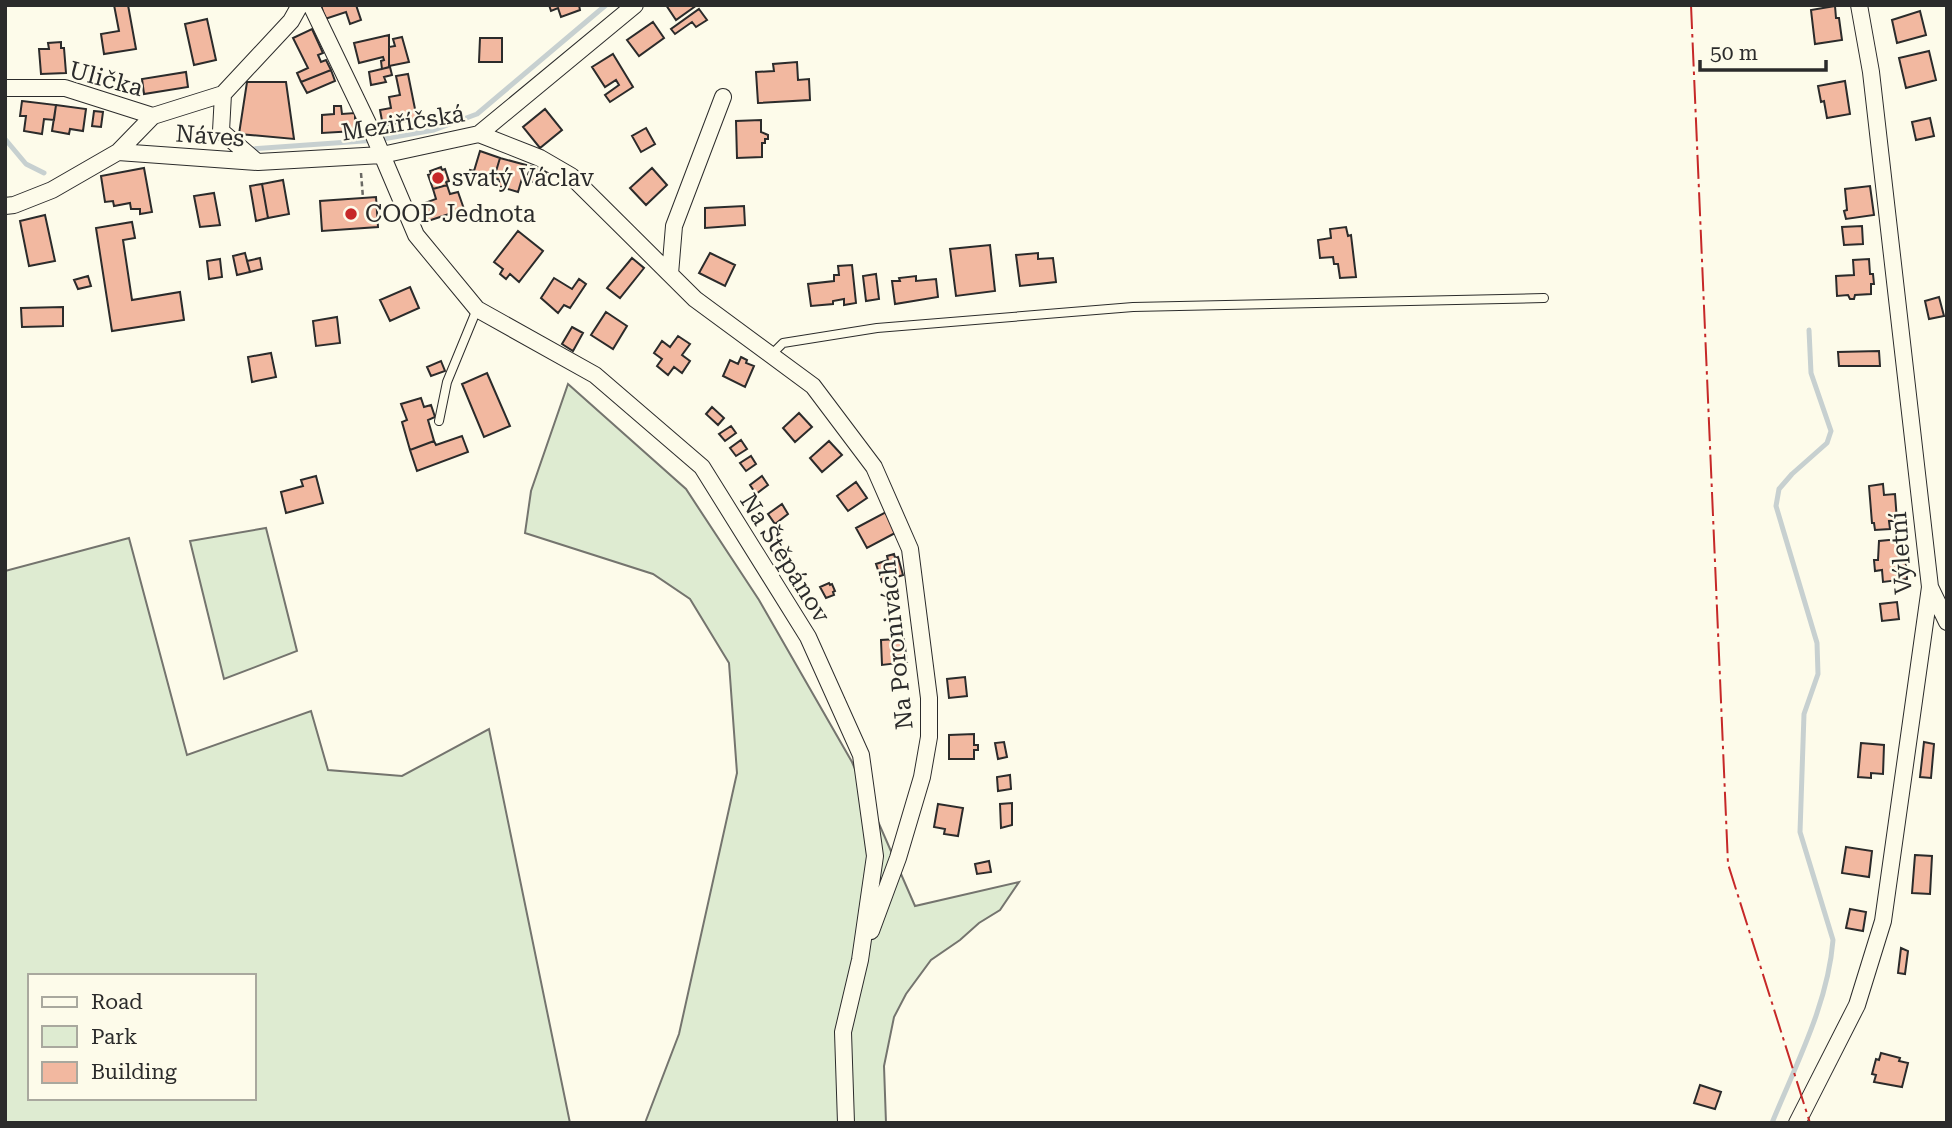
<svg xmlns="http://www.w3.org/2000/svg" width="1952" height="1128" font-family="'Roboto Serif',serif">
<rect width="100%" height="100%" fill="#fdfbea"/>
<path fill="#deebd1" stroke="#74746e" stroke-width="2" fill-rule="evenodd" d="M 568,384 L 686,489 L 759,600 L 852,762 L 915,906 L 1019,882 L 1000,910 L 979,923 L 960,940 L 931,960 L 906,994 L 894,1017 L 884,1066 L 886,1123 L 645,1123 L 679,1034 L 737,773 L 729,663 L 690,599 L 653,574 L 525,533 L 531,491 Z
M 266,528 L 297,651 L 224,679 L 190,541 Z
M 129,538 L 187,755 L 311,711 L 328,770 L 402,776 L 489,729 L 570,1123 L 5,1123 L 5,571 ZM 30,976 L 254,976 L 254,1098 L 30,1098 Z"/>
<g fill="none" stroke-linecap="round" stroke-linejoin="round">
<path stroke="#c7d0d0" stroke-width="5" d="M 5,139 L 26,164 L 44,173
M 252,149 L 377,140 L 434,130 L 477,114 L 606,5
M 1772,1123 C 1796,1064 1828,1004 1833,940 L 1800,832 L 1804,714 L 1818,674 L 1817,643 L 1776,506 L 1779,489 L 1792,474 L 1827,443 L 1831,431 L 1811,373 L 1809,330"/>
</g>
<path fill="#f2b8a0" stroke="#2b2b2b" stroke-width="2" d="M 114,5 L 128,5 L 136,49 L 104,54 L 101,34 L 119,31 Z
M 321,5 L 356,5 L 361,20 L 350,24 L 346,12 L 325,19 Z
M 549,5 L 579,5 L 580,10 L 561,17 L 558,8 L 551,11 Z
M 666,5 L 697,5 L 676,20 Z
M 1835,6 L 1836,18 L 1839,18 L 1842,40 L 1815,44 L 1811,10 Z
M 699,9 L 707,20 L 696,27 L 692,22 L 675,34 L 671,29 Z
M 1920,11 L 1926,35 L 1897,43 L 1892,20 Z
M 207,19 L 216,60 L 194,65 L 185,24 Z
M 653,22 L 664,38 L 639,56 L 627,40 Z
M 312,29 L 323,53 L 318,55 L 321,62 L 326,60 L 331,70 L 301,82 L 297,73 L 308,68 L 293,38 Z
M 389,35 L 389,67 L 382,69 L 381,61 L 384,60 L 383,57 L 359,63 L 354,43 Z
M 402,37 L 409,62 L 389,66 L 389,47 L 395,46 L 393,39 Z
M 480,38 L 502,38 L 502,62 L 479,62 Z
M 61,42 L 61,48 L 64,48 L 66,73 L 41,74 L 39,49 L 49,49 L 48,43 Z
M 1929,51 L 1936,80 L 1906,88 L 1899,58 Z
M 613,54 L 633,87 L 610,102 L 605,95 L 619,85 L 616,80 L 605,87 L 592,67 Z
M 797,62 L 798,80 L 809,79 L 810,100 L 758,103 L 756,72 L 774,71 L 773,64 Z
M 390,67 L 392,75 L 384,77 L 386,82 L 371,85 L 369,72 Z
M 331,70 L 335,81 L 307,93 L 301,82 Z
M 186,72 L 188,87 L 144,94 L 142,79 Z
M 408,74 L 417,119 L 383,126 L 380,110 L 391,108 L 389,97 L 400,95 L 396,76 Z
M 1845,81 L 1850,114 L 1827,118 L 1824,101 L 1821,102 L 1818,86 Z
M 247,82 L 286,82 L 294,139 L 239,134 Z
M 22,101 L 56,105 L 54,120 L 44,119 L 42,134 L 24,131 L 26,116 L 20,116 Z
M 56,105 L 86,109 L 83,131 L 70,129 L 69,134 L 52,131 Z
M 334,106 L 341,106 L 342,114 L 355,113 L 355,131 L 322,133 L 322,115 L 334,114 Z
M 545,109 L 562,130 L 540,148 L 523,127 Z
M 94,111 L 103,112 L 101,127 L 92,126 Z
M 1930,118 L 1934,136 L 1916,140 L 1912,122 Z
M 761,120 L 761,132 L 768,135 L 768,139 L 765,139 L 765,143 L 762,143 L 762,157 L 737,158 L 736,121 Z
M 646,128 L 655,144 L 641,152 L 632,136 Z
M 480,151 L 500,158 L 494,178 L 485,175 L 482,183 L 467,179 L 470,170 L 474,171 Z
M 500,158 L 526,165 L 518,192 L 498,186 L 500,180 L 494,178 Z
M 531,166 L 546,172 L 542,184 L 526,180 Z
M 441,167 L 442,170 L 445,169 L 449,181 L 446,182 L 447,185 L 433,189 L 428,175 L 431,174 L 430,171 Z
M 144,168 L 152,212 L 140,214 L 140,209 L 131,209 L 130,203 L 114,206 L 113,201 L 105,202 L 101,176 Z
M 652,168 L 667,185 L 646,205 L 630,188 Z
M 283,180 L 289,214 L 268,218 L 262,184 Z
M 262,184 L 268,218 L 256,221 L 250,186 Z
M 447,185 L 450,194 L 458,192 L 464,209 L 428,221 L 422,204 L 436,199 L 433,189 Z
M 1870,186 L 1874,215 L 1846,219 L 1844,211 L 1847,210 L 1845,189 Z
M 214,193 L 220,225 L 200,227 L 194,196 Z
M 376,197 L 378,227 L 322,231 L 320,201 Z
M 744,206 L 745,225 L 705,228 L 705,208 Z
M 45,215 L 55,261 L 29,266 L 20,221 Z
M 132,222 L 135,238 L 123,240 L 132,300 L 180,292 L 184,320 L 112,331 L 96,228 Z
M 1862,226 L 1863,244 L 1844,245 L 1842,227 Z
M 1346,227 L 1348,236 L 1351,235 L 1356,277 L 1340,278 L 1338,264 L 1334,264 L 1333,257 L 1320,258 L 1318,240 L 1331,238 L 1330,229 Z
M 518,231 L 543,251 L 519,282 L 510,274 L 506,279 L 500,274 L 503,269 L 494,262 Z
M 990,245 L 995,291 L 956,296 L 950,249 Z
M 245,253 L 250,272 L 237,275 L 233,256 Z
M 710,253 L 735,265 L 725,286 L 699,273 Z
M 1038,253 L 1038,259 L 1053,258 L 1056,282 L 1020,286 L 1016,255 Z
M 260,258 L 262,269 L 250,272 L 247,261 Z
M 632,258 L 644,268 L 620,298 L 607,288 Z
M 220,259 L 222,277 L 209,279 L 207,261 Z
M 1869,259 L 1870,274 L 1873,274 L 1874,284 L 1871,284 L 1871,294 L 1855,295 L 1854,299 L 1850,299 L 1848,295 L 1837,296 L 1836,276 L 1854,275 L 1853,260 Z
M 852,265 L 856,303 L 844,305 L 844,299 L 833,301 L 833,304 L 811,306 L 808,284 L 834,281 L 834,275 L 839,275 L 838,266 Z
M 876,274 L 879,299 L 866,301 L 863,276 Z
M 88,276 L 91,286 L 78,289 L 74,280 Z
M 916,276 L 916,281 L 936,279 L 938,297 L 895,304 L 892,281 L 900,281 L 899,278 Z
M 554,278 L 572,289 L 579,279 L 586,284 L 570,308 L 564,305 L 558,313 L 541,298 Z
M 410,287 L 419,308 L 390,321 L 380,300 Z
M 1939,297 L 1944,316 L 1929,319 L 1925,301 Z
M 63,307 L 63,326 L 22,327 L 21,308 Z
M 606,312 L 627,326 L 613,349 L 591,335 Z
M 337,317 L 340,343 L 316,346 L 313,321 Z
M 572,327 L 583,333 L 573,351 L 562,344 Z
M 678,336 L 690,344 L 682,355 L 690,361 L 682,373 L 674,367 L 668,375 L 657,366 L 662,359 L 654,353 L 662,341 L 670,347 Z
M 1879,351 L 1880,366 L 1839,366 L 1838,352 Z
M 271,353 L 276,377 L 252,382 L 248,357 Z
M 741,357 L 747,360 L 746,363 L 754,366 L 745,387 L 723,376 L 730,360 L 738,364 Z
M 441,361 L 445,371 L 431,376 L 427,367 Z
M 487,373 L 510,426 L 484,437 L 462,384 Z
M 421,398 L 424,407 L 431,405 L 435,417 L 428,420 L 434,441 L 410,450 L 402,422 L 407,420 L 401,404 Z
M 712,407 L 724,418 L 718,425 L 706,414 Z
M 799,413 L 812,427 L 795,442 L 783,428 Z
M 731,426 L 736,433 L 725,441 L 719,434 Z
M 462,436 L 468,452 L 417,471 L 410,450 L 434,441 L 436,445 Z
M 741,440 L 747,449 L 736,456 L 730,448 Z
M 829,441 L 842,455 L 822,472 L 810,458 Z
M 751,456 L 756,464 L 746,471 L 740,463 Z
M 316,476 L 323,503 L 286,513 L 281,492 L 303,486 L 301,480 Z
M 762,476 L 768,485 L 756,494 L 750,485 Z
M 856,482 L 867,498 L 848,511 L 837,496 Z
M 1883,484 L 1884,495 L 1895,494 L 1897,521 L 1889,521 L 1890,529 L 1875,530 L 1874,523 L 1872,523 L 1869,486 Z
M 782,504 L 788,514 L 775,524 L 768,514 Z
M 886,512 L 897,532 L 867,548 L 856,528 Z
M 1889,540 L 1904,540 L 1907,579 L 1883,582 L 1882,570 L 1875,571 L 1874,560 L 1878,560 L 1879,541 Z
M 894,554 L 895,558 L 898,557 L 903,575 L 882,582 L 876,564 L 888,560 L 887,556 Z
M 829,583 L 830,585 L 832,584 L 835,591 L 833,592 L 834,595 L 826,598 L 820,587 Z
M 1897,602 L 1899,619 L 1882,621 L 1880,604 Z
M 903,632 L 907,662 L 882,665 L 881,640 L 897,639 L 896,633 Z
M 965,677 L 967,696 L 949,698 L 947,679 Z
M 974,734 L 974,745 L 978,745 L 978,750 L 974,750 L 974,759 L 949,759 L 949,735 Z
M 1004,742 L 1007,757 L 998,759 L 995,743 Z
M 1924,742 L 1934,744 L 1931,778 L 1920,777 Z
M 1861,743 L 1884,745 L 1883,774 L 1871,773 L 1871,778 L 1858,777 Z
M 1010,775 L 1011,789 L 998,791 L 997,777 Z
M 1012,803 L 1012,825 L 1001,828 L 1000,804 Z
M 938,804 L 963,808 L 958,836 L 944,834 L 945,829 L 934,827 Z
M 1846,847 L 1872,851 L 1869,877 L 1842,873 Z
M 1915,855 L 1932,856 L 1930,894 L 1912,893 Z
M 989,861 L 991,872 L 977,874 L 975,864 Z
M 1850,909 L 1866,912 L 1863,931 L 1846,928 Z
M 1901,948 L 1908,951 L 1905,974 L 1898,973 Z
M 1881,1053 L 1900,1058 L 1899,1061 L 1908,1063 L 1902,1087 L 1874,1082 L 1876,1075 L 1872,1074 L 1876,1059 L 1879,1060 Z
M 1700,1085 L 1721,1092 L 1715,1109 L 1694,1103 Z"/>
<g fill="none" stroke-linecap="round" stroke-linejoin="round">
<g stroke="#2b2b2b" stroke-width="10">
<path id="lane" d="M 771,355 L 783,343 L 877,328 L 1133,307 L 1544,298
M 439,421 L 447,382 L 477,309"/>
</g>
<g stroke="#2b2b2b" stroke-width="18">
<path id="street" d="M 311,5 L 374,136 L 416,235 L 477,309 L 595,375 L 702,467 L 808,637 L 861,755 L 875,856 L 860,960 L 843,1032 L 846,1123
M 5,88 L 65,88 L 153,116
M 223,94 L 291,21 L 300,5
M 223,94 L 221,131 L 257,162
M 479,134 L 540,158 L 571,176 L 695,299 L 813,386 L 874,467 L 910,549 L 929,698 L 929,737 L 922,777 L 898,858 L 871,931
M 118,152 L 258,162 L 382,155 L 479,134 L 635,5
M 5,206 L 14,205 L 52,190 L 118,152 L 153,116 L 223,94
M 670,274 L 674,226 L 723,97
M 1930,587 L 1947,622
M 1797,1123 L 1857,1005 L 1883,921 L 1930,587 L 1871,72 L 1859,5"/>
</g>
<path stroke="#6a6964" stroke-width="2.5" stroke-dasharray="5 3.5" stroke-linecap="butt" d="M 361,173 L 363,198"/>
<use href="#lane" stroke="#fdfbea" stroke-width="8"/>
<use href="#street" stroke="#fdfbea" stroke-width="16"/>
<path stroke="#c62828" stroke-width="2" stroke-dasharray="24 5 3.5 5" stroke-linecap="butt" d="M 1691,5 L 1728,864 L 1810,1123"/>
</g>
<g fill="#c62828" stroke="#fdfbea" stroke-width="2.5">
<circle cx="438" cy="178" r="7"/>
<circle cx="351" cy="214" r="7"/>
</g>
<g text-anchor="middle" stroke-width="5" stroke-linejoin="round" paint-order="stroke">
<g font-size="24" fill="#2b2b2b" stroke="#fdfbea">
<text transform="translate(106 79) rotate(15)" y="8">Ulička</text>
<text transform="translate(403 123) rotate(-9)" y="8">Meziříčská</text>
<text transform="translate(210 136) rotate(4)" y="8">Náves</text>
<text transform="translate(1901 553) rotate(-94)" y="8">Výletní</text>
<text transform="translate(785 558) rotate(58)" y="8">Na Štěpánov</text>
<text transform="translate(896 645) rotate(-96)" y="8">Na Poronivách</text>
</g>
<g font-size="24" fill="#2b2b2b" stroke="#fdfbea" text-anchor="start">
<text x="452" y="186">svatý Václav</text>
<text x="365" y="222">COOP Jednota</text>
</g>
</g>
<rect width="1952" height="1128" fill="none" stroke="#2b2b2b" stroke-width="14"/>
<rect x="28" y="974" width="228" height="126" fill="#fdfbea" stroke="#a9a89e" stroke-width="2"/>
<rect x="42" y="997" width="35" height="10" fill="#fdfbea" stroke="#a9a89e" stroke-width="2"/>
<text x="91" y="1009" font-size="21" fill="#2b2b2b">Road</text>
<rect x="42" y="1026" width="35" height="21" fill="#deebd1" stroke="#a9a89e" stroke-width="2"/>
<text x="91" y="1044" font-size="21" fill="#2b2b2b">Park</text>
<rect x="42" y="1062" width="35" height="21" fill="#f2b8a0" stroke="#a9a89e" stroke-width="2"/>
<text x="91" y="1079" font-size="21" fill="#2b2b2b">Building</text>
<path d="M1700 60v10h126v-10" fill="none" stroke="#2b2b2b" stroke-width="3.5"/>
<text x="1710" y="60" font-size="21" fill="#2b2b2b" stroke="#fdfbea" stroke-width="5" paint-order="stroke">50 m</text>
</svg>
